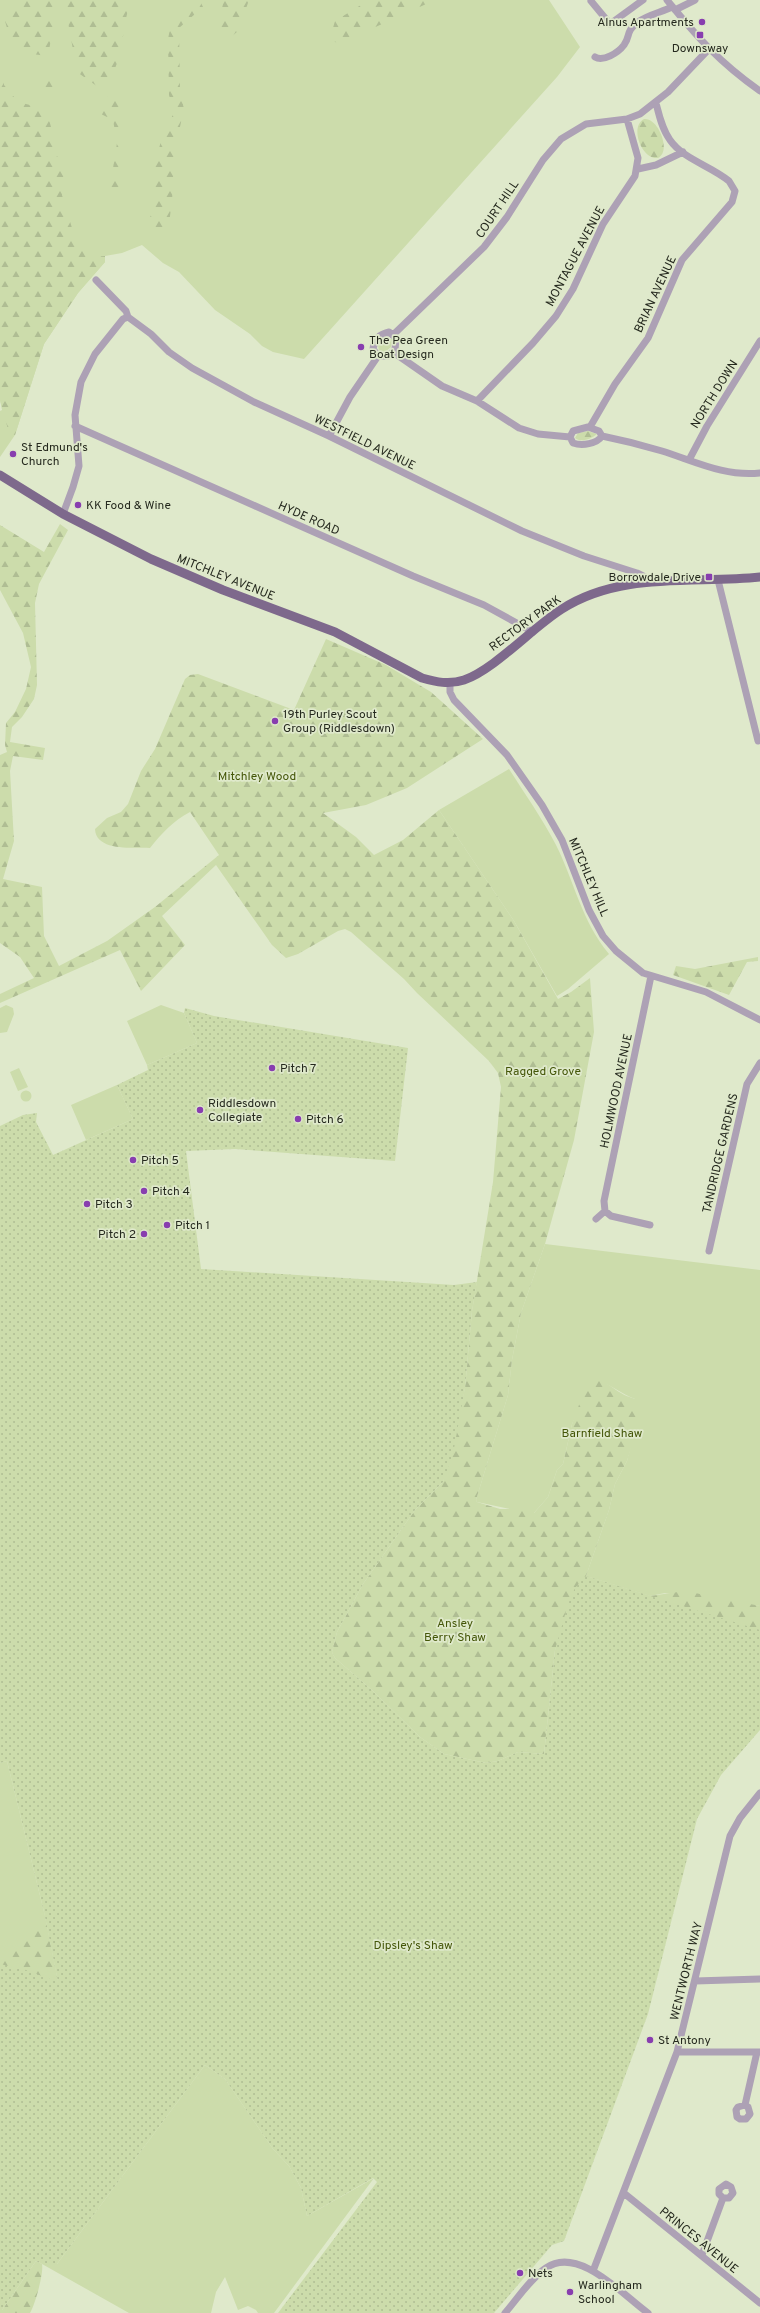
<svg xmlns="http://www.w3.org/2000/svg" width="760" height="2313" font-family="Overpass,sans-serif">
<defs>
<pattern id="forest-firs" width="22" height="20" patternUnits="userSpaceOnUse"><rect width="22" height="20" fill="#ccdcab"/><path d="M5 1l3.5 6h-7zM16 11l3.5 6h-7z" fill="#afbd93"/></pattern>
<pattern id="park-dots" width="8" height="8" patternUnits="userSpaceOnUse"><rect width="8" height="8" fill="#ccdcab"/><path d="M2 2h.1M6 6h.1" fill="none" stroke="#afbd93" stroke-width="1.8" stroke-linecap="round"/></pattern>
</defs>
<rect width="100%" height="100%" fill="#dfe9cb"/>
<path fill="#ccdcab" d="M 0,0 L 549,0 L 580,47 L 557,77 L 304,359 L 273,352 L 262,346 L 250,334 L 215,310 L 179,272 L 163,263 L 142,245 L 122,253 L 105,256 L 105,262 L 78,293 L 44,344 L 15,435 L 0,457 L 0,411 L 2,410 L 0,400 Z
M 386,338 L 392,339 L 391,347 L 385,352 L 379,352 L 378,344 Z
M 509,769 C 525,794 542,818 556,845 C 575,883 581,920 609,954 L 568,989 L 557,996 L 514,921 L 439,810 Z
M 6,1005 L 13,1008 L 14,1014 L 7,1032 L 0,1033 L 0,1008 Z
M 161,1005 L 184,1013 L 197,1043 L 147,1065 L 127,1021 Z
M 19,1068 L 28,1087 L 18,1091 L 10,1072 Z
M 117,1085 L 133,1119 L 86,1140 L 71,1105 Z
M20.5 1096a5.5 5.5 0 1 1 11 0a5.5 5.5 0 1 1-11 0Z
M 545,1244 L 760,1270 L 760,1606 L 665,1593 L 650,1596 L 586,1576 L 609,1510 L 615,1484 L 627,1461 L 631,1446 L 635,1399 C 622,1394 612,1385 598,1381 L 578,1411 L 572,1424 L 563,1464 L 557,1470 L 548,1497 L 533,1514 L 477,1502 L 476,1500 L 508,1395 L 512,1360 L 521,1313 Z
M 7,1761 L 44,1912 L 58,1982 L 0,1964 L 0,1763 Z
M 205,2065 L 225,2079 L 273,2149 L 289,2166 L 301,2188 L 307,2216 L 374,2178 L 274,2313 L 258,2313 L 256,2310 L 248,2306 L 238,2310 L 225,2277 L 216,2292 L 211,2313 L 129,2313 L 42,2264 L 57,2264 Z"/>
<path fill="url(#forest-firs)" d="M 22,0 L 58,0 L 48,56 L 24,53 L 18,42 L 9,35 L 3,14 L 9,7 Z
M 64,0 L 131,0 C 120,30 126,65 101,89 L 77,72 Z
M 223,0 L 249,0 L 238,31 L 230,38 L 220,33 Z
M 369,0 L 435,0 L 338,44 L 330,38 L 335,21 Z
M 195,3 L 201,3 L 203,7 L 179,28 L 180,91 L 184,109 L 175,149 L 172,201 L 168,231 L 156,233 L 148,222 L 155,206 L 155,162 L 164,131 L 174,113 L 169,95 L 168,39 L 171,24 Z
M 0,67 L 3,74 L 4,85 L 14,97 L 22,103 L 42,108 L 48,116 L 54,138 L 53,150 L 59,159 L 64,178 L 62,195 L 72,228 L 84,253 L 93,257 L 105,256 L 105,262 L 78,293 L 44,344 L 15,435 L 9,433 L 0,400 Z
M 44,75 L 51,75 L 58,86 L 51,98 L 41,94 L 40,82 Z
M 112,92 L 120,96 L 122,103 L 121,186 L 115,192 L 110,187 L 117,143 L 113,120 L 101,114 L 101,104 Z
M 644,119 C 658,117 672,151 658,158 C 642,160 629,127 644,119 Z
M 588,431 L 597,434 C 591,439 581,443 575,438 L 578,433 Z
M 60,524 L 68,530 L 39,584 L 35,603 L 37,685 L 34,699 L 22,717 L 12,727 L 10,742 L 45,748 L 43,760 L 13,756 L 10,771 L 14,841 L 3,879 L 42,887 L 44,936 L 59,966 L 107,941 L 155,907 L 219,855 L 190,812 C 173,821 162,833 150,848 C 134,847 96,852 95,829 L 107,818 L 121,812 L 128,804 L 141,771 L 155,749 L 185,679 L 190,675 L 198,674 L 294,710 L 326,639 L 386,665 L 431,692 L 483,739 L 407,788 L 366,805 L 323,813 L 356,837 L 374,855 L 403,840 L 439,810 L 514,921 L 558,999 L 571,992 L 590,978 L 594,1032 L 574,1140 L 545,1244 L 521,1313 L 512,1360 L 508,1395 L 476,1500 L 477,1502 L 500,1509 L 520,1509 L 534,1513 L 548,1497 L 557,1470 L 563,1464 L 572,1424 L 587,1383 C 598,1373 612,1388 621,1393 C 625,1396 631,1397 635,1399 L 642,1413 L 627,1461 L 615,1484 L 609,1510 L 586,1576 L 650,1596 L 685,1591 L 760,1606 L 760,1643 L 561,1634 L 555,1650 L 544,1754 L 518,1752 L 498,1761 L 486,1763 L 444,1754 L 420,1737 L 373,1691 L 335,1658 L 332,1652 L 337,1632 L 363,1584 L 415,1510 L 443,1482 L 465,1388 L 472,1311 L 493,1182 L 501,1087 L 498,1073 L 489,1061 L 417,993 L 404,979 L 351,932 L 345,929 L 338,931 L 298,954 L 286,958 L 272,945 L 216,865 L 162,916 L 185,945 L 141,991 L 120,950 L 0,1003 L 0,994 L 34,978 L 20,957 L 0,943 L 0,755 L 7,752 L 5,745 L 6,723 L 15,712 L 26,689 L 31,667 L 23,633 L 0,590 L 0,525 L 44,552 Z
M 758,957 L 758,961 L 747,962 L 729,995 L 673,975 L 676,966 L 695,969 Z
M 44,1912 L 58,1982 L 0,1973 L 0,1960 C 23,1950 35,1934 44,1912 Z
M 36,2261 L 42,2264 C 44,2273 35,2305 30,2313 L 0,2313 Z"/>
<path fill="url(#park-dots)" d="M 185,1008 L 214,1016 L 408,1048 L 395,1161 L 235,1149 L 186,1151 L 201,1269 L 454,1285 L 477,1282 L 472,1311 L 465,1388 L 453,1454 L 443,1482 L 415,1510 L 363,1584 L 337,1632 L 332,1652 L 335,1658 L 373,1691 L 420,1737 L 444,1754 L 486,1763 L 498,1761 L 518,1752 L 544,1754 L 555,1650 L 568,1604 L 575,1588 L 586,1576 L 760,1630 L 760,1730 L 721,1775 L 697,1819 L 648,2014 L 564,2241 L 552,2245 L 494,2313 L 278,2313 L 377,2182 L 373,2178 L 307,2216 L 301,2188 L 289,2166 L 273,2149 L 225,2079 L 205,2065 L 57,2264 L 42,2264 L 36,2261 L 2,2310 L 8,2313 L 0,2313 L 0,1964 L 26,1970 L 58,1982 L 44,1912 L 7,1761 L 0,1763 L 0,1126 L 23,1115 L 37,1113 L 36,1122 L 53,1155 L 133,1119 L 117,1085 L 148,1070 L 147,1065 L 197,1043 L 184,1013 Z"/>
<g fill="none" stroke-linecap="round" stroke-linejoin="round">
<path stroke="#ada1b5" stroke-width="7" d="M 667,0 C 698,38 719,62 760,91
M 591,1 L 610,24 L 643,0
M 675,10 L 695,0
M 595,57 C 603,62 618,53 624,45 C 631,35 625,32 638,22 C 647,15 662,12 672,7
M 638,169 L 656,165 L 683,152
M 96,280 L 126,311 L 128,317 L 151,334 L 169,352 L 192,368 L 254,402 L 329,436 L 522,531 L 584,556 L 637,573 L 647,578 L 651,582
M 389,332 L 396,338 L 395,350 L 388,356 L 378,356 L 373,349 C 374,339 380,334 389,332 Z
M 394,334 L 484,247 L 507,217 L 543,160 L 561,139 L 586,124 L 627,119 L 640,114 L 668,92 L 708,50
M 393,352 L 442,386 L 477,401 L 519,428 L 538,434 L 570,437
M 477,401 L 533,343 L 556,316 L 573,289 L 603,224 L 635,176 L 638,158 L 627,119
M 75,426 L 413,576 L 484,605 L 533,632
M 590,427 L 615,384 L 648,338 L 682,260 L 732,202 L 735,191 L 729,181 C 711,166 683,159 670,140 C 662,129 659,115 656,103
M 329,436 L 350,397 L 378,356
M 602,436 C 597,444 582,446 573,443 L 570,437 L 573,431 L 588,427 L 599,431 L 602,436 C 622,440 642,445 662,451 C 694,461 725,477 760,473
M 689,460 L 707,426 L 760,341
M 63,514 L 73,487 L 79,466 L 75,415 L 81,382 L 95,354 L 123,319 L 128,317
M 718,580 L 758,741
M 450,683 L 450,692 L 454,700 L 507,755 L 542,805 L 562,840 L 589,910 L 603,936 L 616,951 L 643,973 L 706,992 L 760,1020
M 596,1219 L 605,1211
M 650,1225 L 611,1216 L 605,1211 L 604,1201 L 651,976
M 709,1251 L 747,1084 L 760,1063
M 695,1981 L 760,1979
M 677,2052 L 760,2052
M 745,2105 L 748,2107 L 750,2114 L 746,2119 L 740,2119 L 737,2117 L 736,2110 L 738,2107 L 745,2105 L 757,2052
M 625,2194 L 760,2303
M 702,2255 L 723,2198 L 729,2198 L 733,2193 L 731,2187 L 726,2184 L 719,2189 L 719,2194 L 723,2198
M 593,2271 L 677,2052 L 730,1836 L 740,1818 L 760,1793
M 505,2313 C 518,2298 530,2279 546,2268 C 578,2245 623,2295 648,2313"/>
<path stroke="#7e698c" stroke-width="9" d="M 0,475 L 63,514 L 151,559 L 223,590 L 335,632 L 422,678 C 436,682 449,685 464,680 C 495,669 533,627 562,609 C 621,571 694,584 760,577"/>
</g>
<g fill="#883eaf" stroke="#dfe9cb" stroke-width="1.5">
<circle cx="702" cy="22" r="4"/>
<rect x="696" y="31" width="8" height="8" rx="2"/>
<circle cx="361" cy="347" r="4"/>
<circle cx="13" cy="454" r="4"/>
<circle cx="78" cy="505" r="4"/>
<rect x="705" y="573" width="8" height="8" rx="2"/>
<circle cx="275" cy="721" r="4"/>
<circle cx="272" cy="1068" r="4"/>
<circle cx="200" cy="1110" r="4"/>
<circle cx="298" cy="1119" r="4"/>
<circle cx="133" cy="1160" r="4"/>
<circle cx="144" cy="1191" r="4"/>
<circle cx="87" cy="1204" r="4"/>
<circle cx="167" cy="1225" r="4"/>
<circle cx="144" cy="1234" r="4"/>
<circle cx="650" cy="2040" r="4"/>
<circle cx="520" cy="2273" r="4"/>
<circle cx="570" cy="2292" r="4"/>
</g>
<g text-anchor="middle" stroke-width="3.5" stroke-linejoin="round" paint-order="stroke">
<g font-size="12" fill="#25291e" stroke="#dfe9cb" text-anchor="start">
<text x="694" y="26" text-anchor="end">Alnus Apartments</text>
<text x="700" y="52" text-anchor="middle">Downsway</text>
<text x="369" y="344">The Pea Green<tspan x="369" dy="14">Boat Design</tspan></text>
<text x="21" y="451">St Edmund's<tspan x="21" dy="14">Church</tspan></text>
<text x="86" y="509">KK Food &amp; Wine</text>
<text x="701" y="581" text-anchor="end">Borrowdale Drive</text>
<text x="283" y="718">19th Purley Scout<tspan x="283" dy="14">Group (Riddlesdown)</tspan></text>
<text x="280" y="1072">Pitch 7</text>
<text x="208" y="1107">Riddlesdown<tspan x="208" dy="14">Collegiate</tspan></text>
<text x="306" y="1123">Pitch 6</text>
<text x="141" y="1164">Pitch 5</text>
<text x="152" y="1195">Pitch 4</text>
<text x="95" y="1208">Pitch 3</text>
<text x="175" y="1229">Pitch 1</text>
<text x="136" y="1238" text-anchor="end">Pitch 2</text>
<text x="658" y="2044">St Antony</text>
<text x="528" y="2277">Nets</text>
<text x="578" y="2289">Warlingham<tspan x="578" dy="14">School</tspan></text>
</g>
<g font-size="12" fill="#25291e" stroke="#dfe9cb">
<text transform="translate(497 209) rotate(-56)" y="4">COURT HILL</text>
<text transform="translate(575 256) rotate(-62)" y="4">MONTAGUE AVENUE</text>
<text transform="translate(655 294) rotate(-65)" y="4">BRIAN AVENUE</text>
<text transform="translate(714 394) rotate(-58)" y="4">NORTH DOWN</text>
<text transform="translate(365 442) rotate(26)" y="4">WESTFIELD AVENUE</text>
<text transform="translate(309 518) rotate(24)" y="4">HYDE ROAD</text>
<text transform="translate(226 577) rotate(22)" y="4">MITCHLEY AVENUE</text>
<text transform="translate(525 623) rotate(-36)" y="4">RECTORY PARK</text>
<text transform="translate(589 877) rotate(67)" y="4">MITCHLEY HILL</text>
<text transform="translate(616 1091) rotate(-78)" y="4">HOLMWOOD AVENUE</text>
<text transform="translate(720 1153) rotate(-77)" y="4">TANDRIDGE GARDENS</text>
<text transform="translate(686 1971) rotate(-76)" y="4">WENTWORTH WAY</text>
<text transform="translate(699 2240) rotate(39)" y="4">PRINCES AVENUE</text>
</g>
<g font-size="12" fill="#445608" stroke="#dfe9cb">
<text x="257" y="780">Mitchley Wood</text>
<text x="543" y="1075">Ragged Grove</text>
<text x="602" y="1437">Barnfield Shaw</text>
<text x="455" y="1627">Ansley<tspan x="455" dy="14">Berry Shaw</tspan></text>
<text x="413" y="1949">Dipsley's Shaw</text>
</g>
</g>
</svg>
